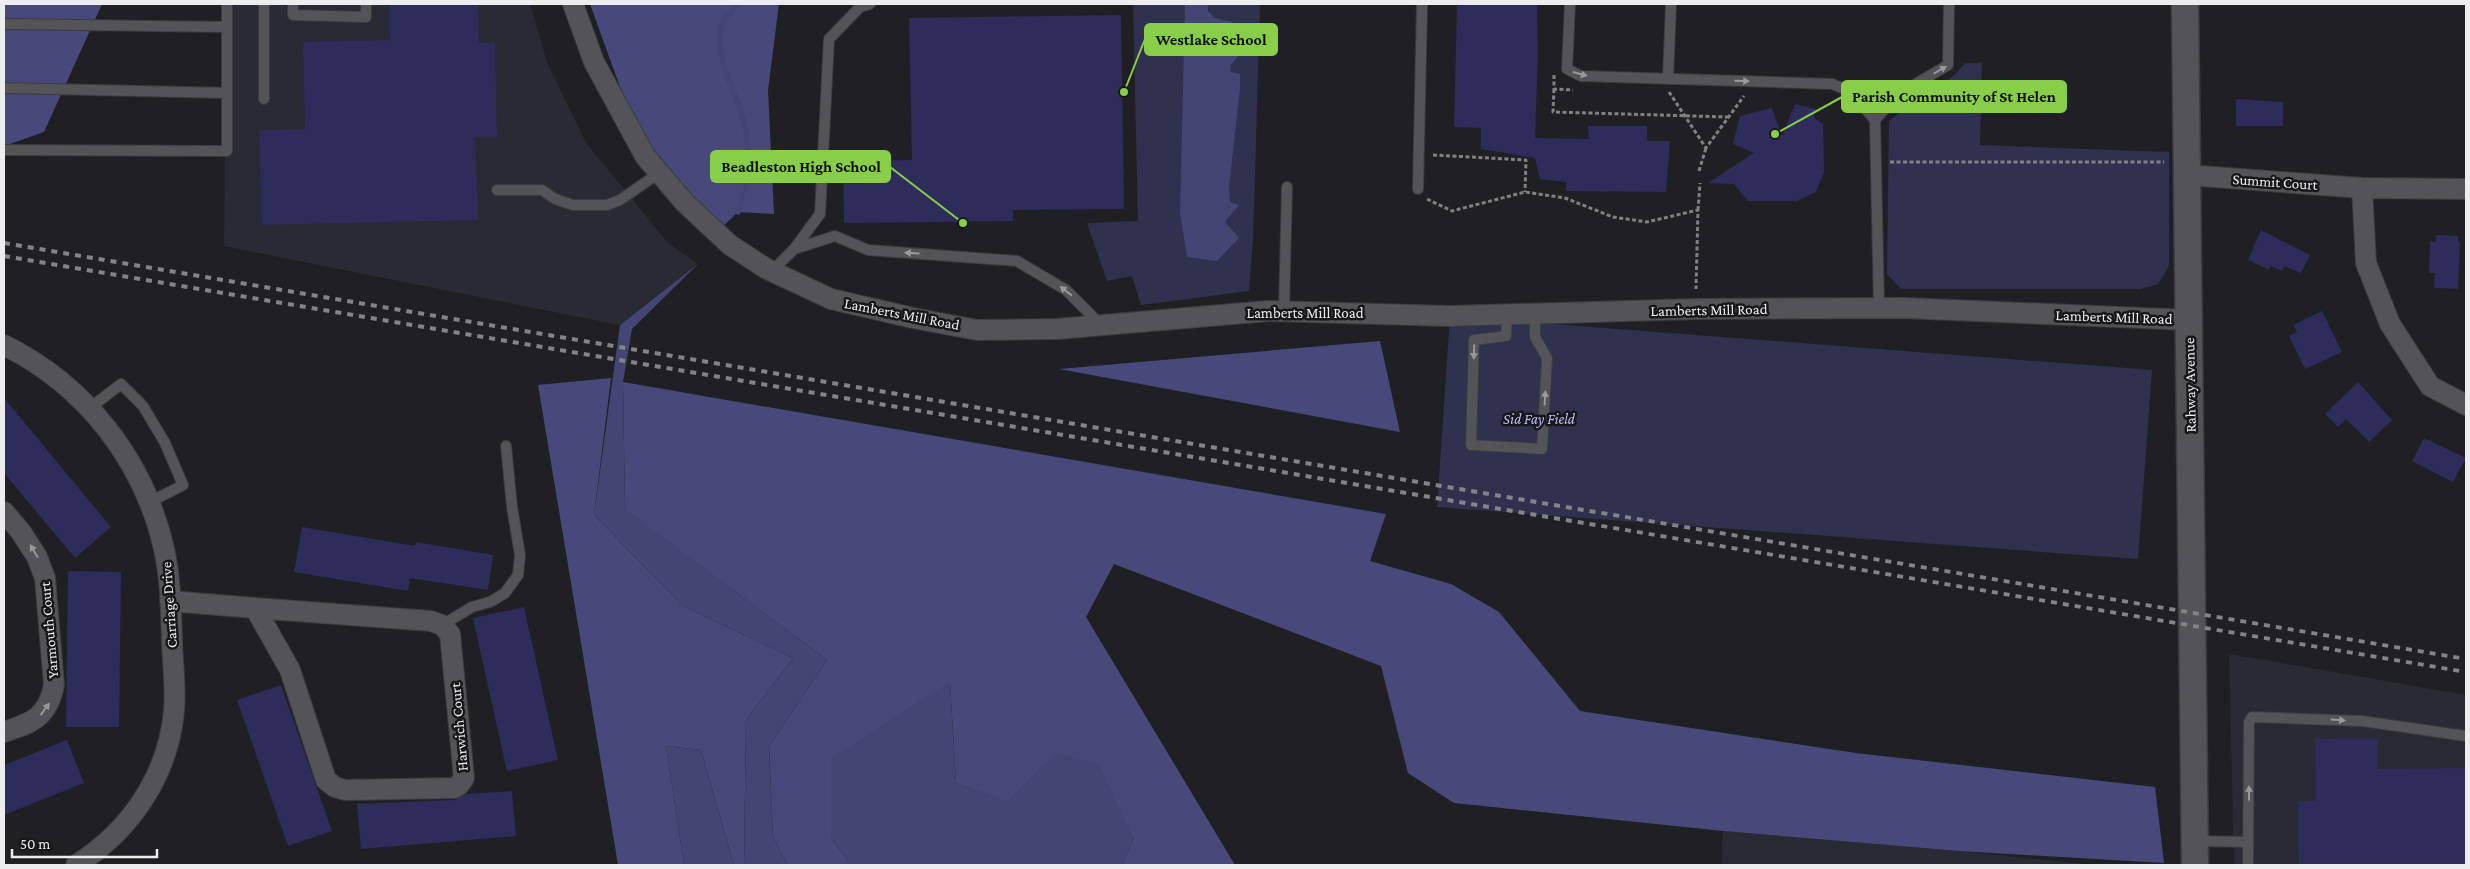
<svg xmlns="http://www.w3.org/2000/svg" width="2470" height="869" font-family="'Crimson Pro',serif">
<rect width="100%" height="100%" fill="#202024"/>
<path fill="#292a33" d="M 227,4 L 530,4 L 547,62 L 586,143 L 669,244 L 698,264 L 620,325 L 224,246 Z
M 2229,654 L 2466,695 L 2466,865 L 2234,865 Z
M 1723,831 L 1959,851 L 2096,865 L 1721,865 Z"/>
<path fill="#30304f" d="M 1133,4 L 1260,4 L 1253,240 L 1249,291 L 1141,305 L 1132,276 L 1107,281 L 1087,223 L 1138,221 Z
M 1965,63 L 1982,63 L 1980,145 L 2169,152 L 2169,266 L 2158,284 L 2141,289 L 1901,289 L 1887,274 L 1889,121 C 1912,103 1949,85 1965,63 Z
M 1450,316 L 2152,370 L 2138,559 L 1437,507 Z"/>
<path fill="#48487a" d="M 4,4 L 102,4 L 44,132 L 4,146 Z
M 590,4 L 779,4 L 768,90 L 774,214 L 738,212 L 717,232 L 645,156 Z
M 1380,341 L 1400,432 L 1059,369 Z
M 611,378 L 594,515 L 683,606 L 793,658 L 746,720 L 744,865 L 734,865 L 701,750 L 666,746 L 684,865 L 618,865 L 538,385 Z
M 623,382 L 1386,514 L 1370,561 L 1451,584 L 1499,612 L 1580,711 L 1856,753 L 2155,787 L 2164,863 L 1959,851 L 1723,831 L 1454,803 L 1408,773 L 1381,666 L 1114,564 L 1086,617 L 1235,865 L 1122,865 L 1134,838 L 1007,802 L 956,783 L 950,683 L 831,838 L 851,865 L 788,865 L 773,837 L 769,746 L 827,660 L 625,510 Z"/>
<path fill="#444475" d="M 1185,4 L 1208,4 L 1208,11 L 1215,18 L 1232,22 C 1242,36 1245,52 1231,64 L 1230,72 L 1240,74 L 1240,88 L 1229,188 L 1230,202 L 1239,205 L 1225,222 L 1239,238 L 1217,261 L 1187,257 L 1180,213 Z
M 698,264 L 632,329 L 623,382 L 625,509 L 827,660 L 769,746 L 773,837 L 788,865 L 744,865 L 746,720 L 793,658 L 683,606 L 594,515 L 620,325 Z
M 950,682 L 956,783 L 1007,801 L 1057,752 L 1098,765 L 1134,838 L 1122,865 L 851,865 L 831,838 L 831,758 Z
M 666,746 L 701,750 L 734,865 L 684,865 Z"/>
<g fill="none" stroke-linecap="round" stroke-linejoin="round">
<path stroke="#444475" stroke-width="5.5" d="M 738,4 C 733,9 727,15 723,22 C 710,47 736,93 743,118 C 751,150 750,181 738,212"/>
</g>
<path fill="#2d2c5a" d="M 389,4 L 478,4 L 479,43 L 495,42 L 497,137 L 475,137 L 478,220 L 262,225 L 259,130 L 305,129 L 303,42 L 390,40 Z
M 1457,4 L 1537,4 L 1538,55 L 1535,138 L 1589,139 L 1588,126 L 1647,126 L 1647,141 L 1670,141 L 1666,192 L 1566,191 L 1566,182 L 1540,179 L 1535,158 L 1481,149 L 1481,128 L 1454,127 Z
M 1121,15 L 1124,209 L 1013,210 L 1013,221 L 844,223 L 843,161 L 912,160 L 909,18 Z
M 2236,99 L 2283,102 L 2283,126 L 2236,126 Z
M 1795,104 L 1816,109 L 1814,118 L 1823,124 L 1824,172 L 1816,192 L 1797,201 L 1748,201 L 1734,184 L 1708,183 L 1754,153 L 1733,144 L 1740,116 L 1772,108 L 1782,136 Z
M 2261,230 L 2310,255 L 2301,273 L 2284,266 L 2282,271 L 2270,266 L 2269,270 L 2248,260 Z
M 2436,235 L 2458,236 L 2458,242 L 2460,242 L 2458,289 L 2434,288 L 2435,273 L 2429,273 L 2430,241 L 2436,242 Z
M 2322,311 L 2342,352 L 2305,369 L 2289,336 L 2297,332 L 2293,325 Z
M 2358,382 L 2392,420 L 2369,442 L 2346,419 L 2338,427 L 2325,414 Z
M 4,398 L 111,527 L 75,558 L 4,473 Z
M 2424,438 L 2466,458 L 2453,482 L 2412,461 Z
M 302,527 L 415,546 L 416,542 L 493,555 L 488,590 L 410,578 L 408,591 L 294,572 Z
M 68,571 L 121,572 L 119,727 L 66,727 Z
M 524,607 L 558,760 L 507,771 L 473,618 Z
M 281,685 L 332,831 L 288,846 L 237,700 Z
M 2378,738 L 2378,769 L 2466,768 L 2466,865 L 2299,865 L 2298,801 L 2316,801 L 2315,739 Z
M 67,740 L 84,783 L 4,815 L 4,765 Z
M 512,791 L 516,836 L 361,849 L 357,804 L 454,800 L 466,794 Z"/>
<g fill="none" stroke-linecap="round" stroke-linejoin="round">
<g stroke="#3c3c3f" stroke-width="12">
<path id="service" d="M 293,4 L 293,15 L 366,17 L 366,4
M 1570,4 L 1567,69 L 1581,76 L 1832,84 L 1850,91 L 1875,120 L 1879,308
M 4,24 L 227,27
M 1668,79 L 1671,4
M 4,88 L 227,93
M 264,99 L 264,4
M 1875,120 L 1897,95 L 1948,65 L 1949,4
M 4,150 L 227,151 L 227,4
M 1418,189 L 1422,4
M 497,190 L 542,190 L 555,199 L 573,205 L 607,205 L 620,200 L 659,173
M 794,249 L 820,214 L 829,39 L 860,7 L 870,4
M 772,271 L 794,249 L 835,236 L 868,250 L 1017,261 L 1066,290 L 1101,325
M 1284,311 L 1287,187
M 1507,315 L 1506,336 L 1474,340 L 1471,445 L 1542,449 L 1547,358 L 1535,337 L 1535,314
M 90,408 L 121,384 L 143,406 L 165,443 L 183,485 L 150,502
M 442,625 L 472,607 L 490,602 L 505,593 L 518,575 L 520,555 L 512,507 L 506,446
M 2196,841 L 2248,842
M 2248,865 L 2249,722 L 2252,717 L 2362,721 L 2466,736"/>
</g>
<g stroke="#3c3c3f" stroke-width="22">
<path id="minor" d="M 573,4 L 594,62 L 645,156 L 685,203 L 730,245 L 767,269 L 831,299 L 913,318 L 977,330 L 1057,329 L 1268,311 L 1450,316 L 1696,309 L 1905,308 L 2189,320
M 2187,175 L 2362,188 L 2466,189
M 2362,188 L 2366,263 L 2390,324 L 2430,386 L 2466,405
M 4,345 C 85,385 144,460 164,549 C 171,580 171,612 172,643 C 173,666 176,689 174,711 C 168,776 130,831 76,865
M 4,512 L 21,532 L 37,557 L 45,578 L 54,685 C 48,717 32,723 4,732
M 170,601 L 255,608
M 255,608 L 431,621 L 442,625 L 450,634 L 464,778 L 459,785 L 454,788 L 345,790 L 335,787 L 326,780 L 290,670 Z"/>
</g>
<g stroke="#3c3c3f" stroke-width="29">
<path id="tertiary" d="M 2185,4 L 2195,865"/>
</g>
<path stroke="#818184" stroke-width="3" stroke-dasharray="4 2.5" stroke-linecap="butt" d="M 1554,75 L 1554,89 L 1573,90
M 1554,89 L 1553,112 L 1729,117
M 1669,92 L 1706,148 L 1744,96
M 1433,155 L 1526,160 L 1525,192
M 1890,162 L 2164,162
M 1699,171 L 1706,148
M 1427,199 L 1452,211 L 1525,192 L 1565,198 L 1613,217 L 1647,222 L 1698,210 L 1696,289
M 1698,210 L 1700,183"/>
<use href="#service" stroke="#545458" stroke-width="10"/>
<use href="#minor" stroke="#545458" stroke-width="20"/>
<use href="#tertiary" stroke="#545458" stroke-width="26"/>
<path stroke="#848488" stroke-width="4" stroke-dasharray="6 6" stroke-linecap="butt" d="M 4,243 L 2466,659
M 4,256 L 2466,672"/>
</g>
<defs><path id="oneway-solid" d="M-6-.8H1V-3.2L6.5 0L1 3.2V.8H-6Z" transform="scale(1.25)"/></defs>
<g fill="#99999c">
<use href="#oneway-solid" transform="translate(1940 70) rotate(-30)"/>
<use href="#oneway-solid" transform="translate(1580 74) rotate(15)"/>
<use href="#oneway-solid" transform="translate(1742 81) rotate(2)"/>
<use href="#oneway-solid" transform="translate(912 253) rotate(-176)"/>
<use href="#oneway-solid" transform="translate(1066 291) rotate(-142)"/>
<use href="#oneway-solid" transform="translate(1474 352) rotate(92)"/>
<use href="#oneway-solid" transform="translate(1545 398) rotate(-87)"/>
<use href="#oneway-solid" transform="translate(34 551) rotate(-121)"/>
<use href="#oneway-solid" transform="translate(45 709) rotate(-54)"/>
<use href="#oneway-solid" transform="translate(2338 720) rotate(3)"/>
<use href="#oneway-solid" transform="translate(2249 793) rotate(-90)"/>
</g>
<g text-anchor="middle" stroke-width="5" stroke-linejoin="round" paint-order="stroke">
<g font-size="15" fill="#ededf0" stroke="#17171a">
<text transform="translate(2275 182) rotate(4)" y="5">Summit Court</text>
<text transform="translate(1709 310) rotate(-1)" y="5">Lamberts Mill Road</text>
<text x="1305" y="318">Lamberts Mill Road</text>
<text transform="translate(902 314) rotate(11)" y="5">Lamberts Mill Road</text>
<text transform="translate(2114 317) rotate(2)" y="5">Lamberts Mill Road</text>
<text transform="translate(2190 385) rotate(-91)" y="5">Rahway Avenue</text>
<text transform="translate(169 605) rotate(-94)" y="5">Carriage Drive</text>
<text transform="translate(49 630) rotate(-95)" y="5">Yarmouth Court</text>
<text transform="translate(459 727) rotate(-95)" y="5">Harwich Court</text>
</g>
<g font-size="15" font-style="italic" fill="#bcbefe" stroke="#17171a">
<text x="1539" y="424">Sid Fay Field</text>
</g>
</g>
<path fill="none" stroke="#89ce48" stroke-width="2" d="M1124 92L1145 39M1775 134L1842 97M963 223L890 167"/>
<g fill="#89ce48" stroke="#17171a" stroke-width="2">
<circle cx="1124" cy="92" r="5"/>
<circle cx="1775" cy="134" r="5"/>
<circle cx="963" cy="223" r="5"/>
</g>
<g fill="#89ce48" stroke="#89ce48" stroke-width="2">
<rect x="1145" y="24" width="132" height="31" rx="5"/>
<rect x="1842" y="81" width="224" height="31" rx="5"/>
<rect x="711" y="151" width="179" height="31" rx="5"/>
</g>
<g font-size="16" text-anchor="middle" font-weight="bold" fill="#111">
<text x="1211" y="45">Westlake School</text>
<text x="1954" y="102">Parish Community of St Helen</text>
<text x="801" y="172">Beadleston High School</text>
</g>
<rect width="2470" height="869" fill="none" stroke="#ededf0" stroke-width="10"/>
<path d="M12 849v8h145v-8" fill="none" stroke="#ededf0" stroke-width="2.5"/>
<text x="20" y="849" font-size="15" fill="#ededf0" stroke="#17171a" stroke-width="4" paint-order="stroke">50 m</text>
</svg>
